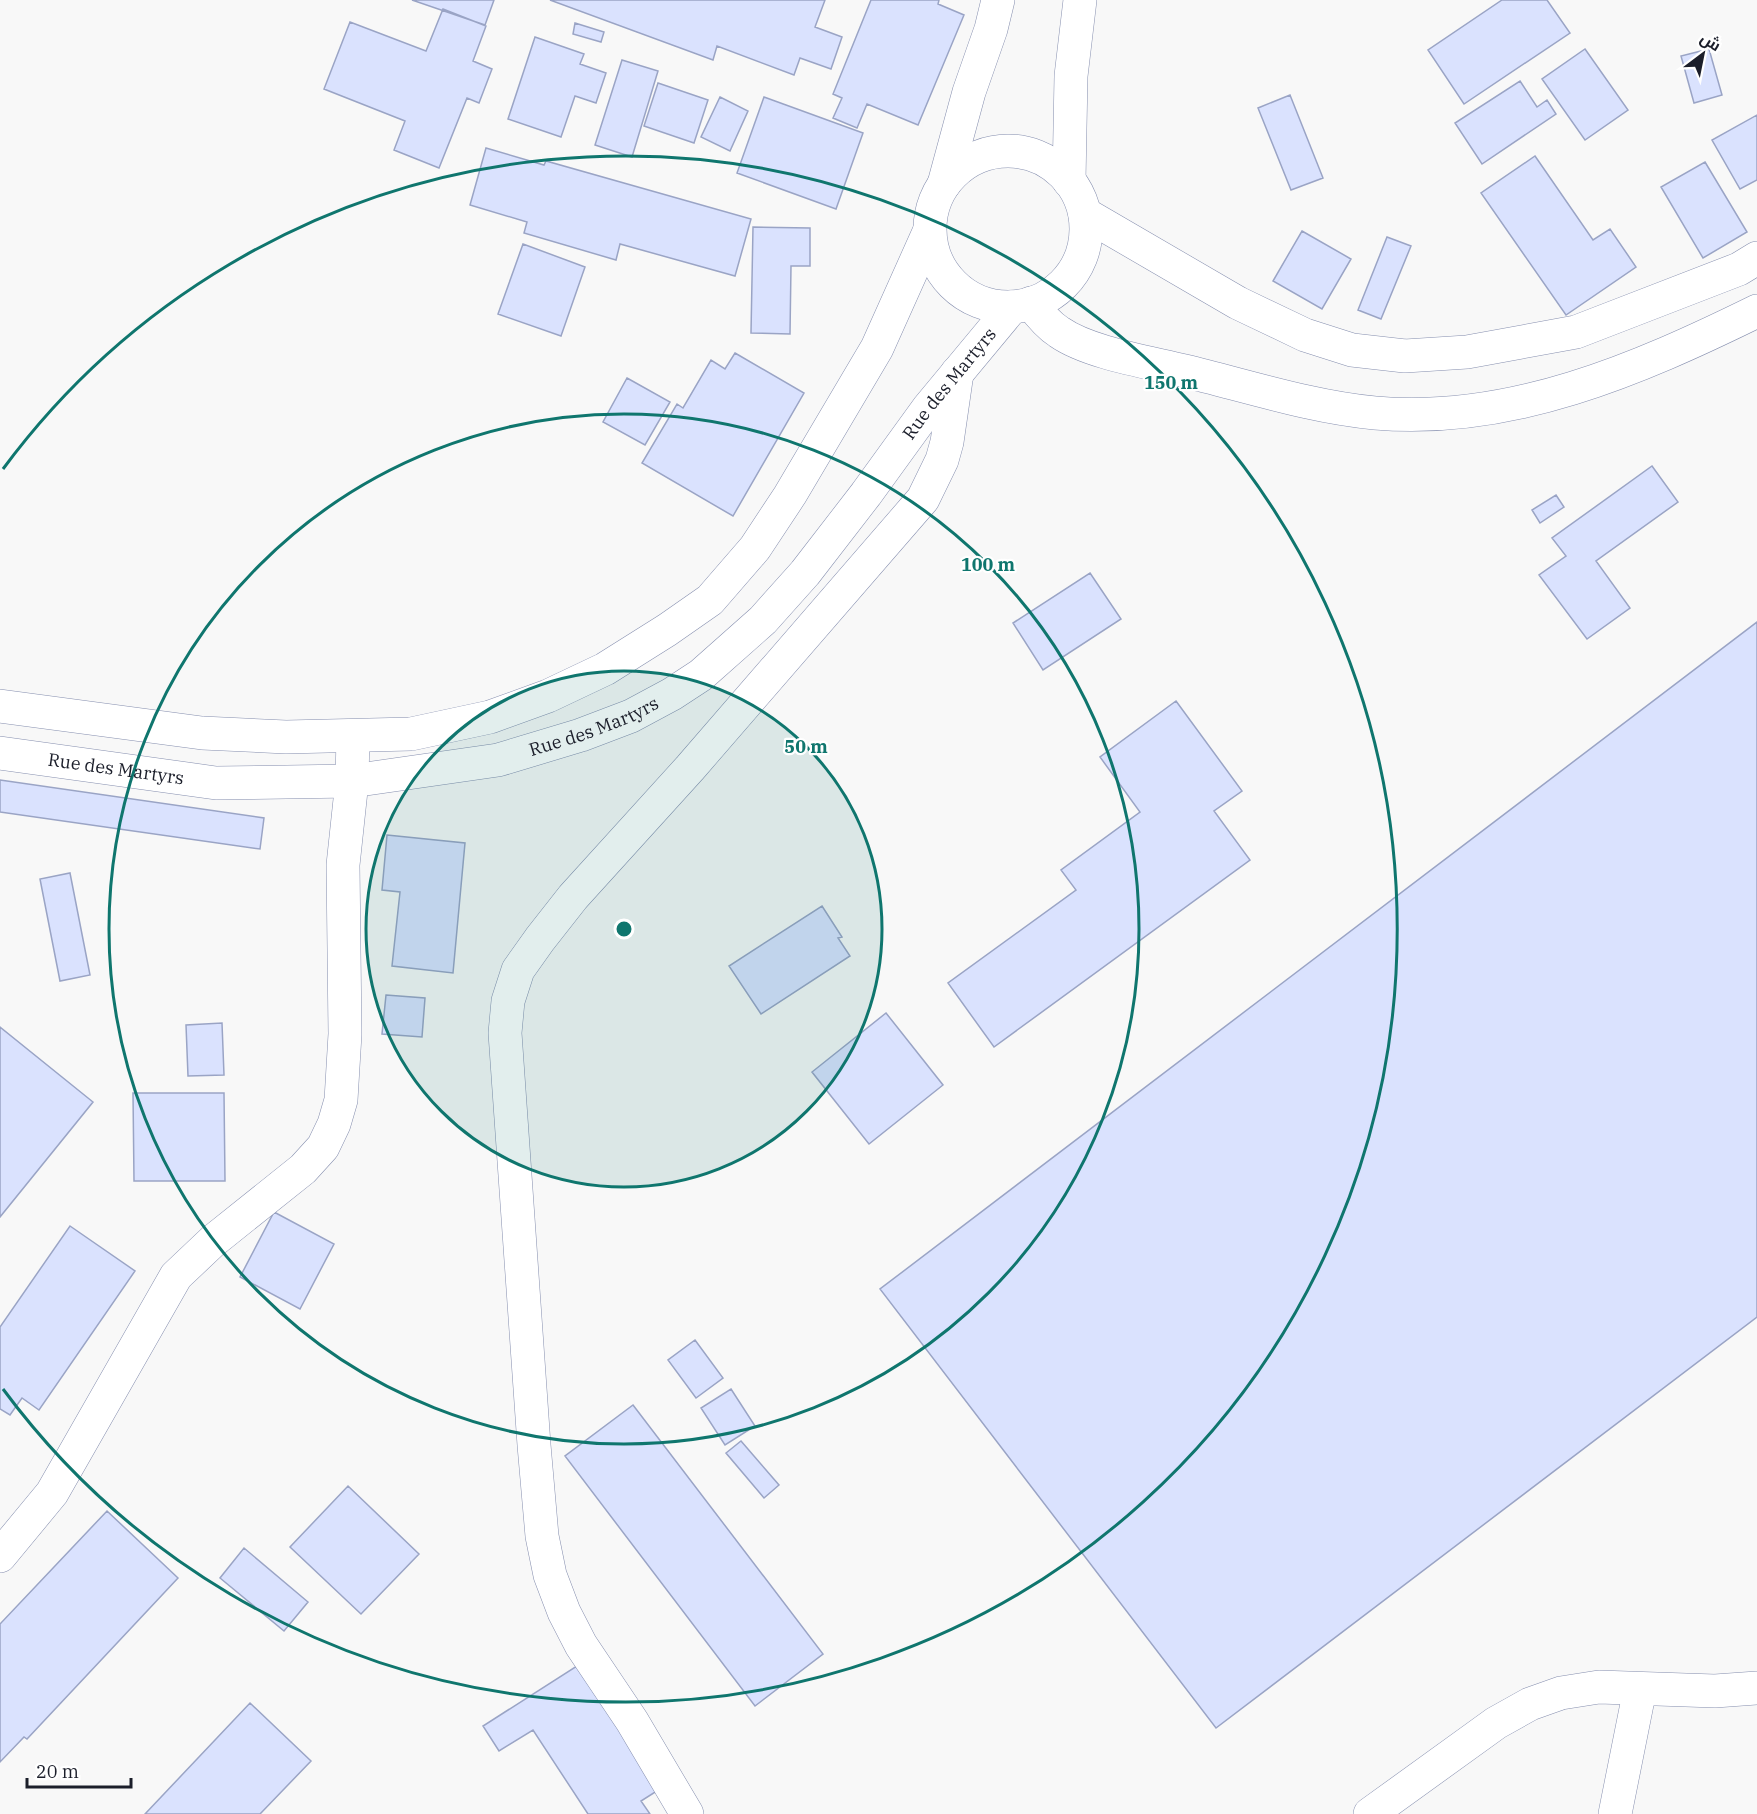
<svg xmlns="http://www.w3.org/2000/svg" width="1757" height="1814" font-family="'IBM Plex Serif',Cairo,serif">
<rect width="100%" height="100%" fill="#f8f8f8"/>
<path fill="#dae2fe" stroke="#9aa4c5" stroke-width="1.5" d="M 412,0 L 494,0 L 485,25 Z
M 550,0 L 825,0 L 815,27 L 842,37 L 831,69 L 800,58 L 794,75 L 717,46 L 713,60 Z
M 871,0 L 939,0 L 938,4 L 964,15 L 918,125 L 867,104 L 857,128 L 833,118 L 842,98 L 833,94 Z
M 1502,0 L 1547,0 L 1570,33 L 1464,104 L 1428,50 Z
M 443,9 L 486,26 L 473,61 L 492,69 L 479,103 L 467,98 L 439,168 L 394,150 L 405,121 L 324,89 L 350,22 L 426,51 Z
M 575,23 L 604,32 L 601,42 L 573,34 Z
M 535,37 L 584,54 L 580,64 L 606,73 L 596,103 L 575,96 L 561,137 L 508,119 Z
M 1585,49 L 1628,110 L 1585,140 L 1542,79 Z
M 1709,49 L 1722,95 L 1694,103 L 1681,56 Z
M 622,60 L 658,71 L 632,157 L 595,145 Z
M 1520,81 L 1537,107 L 1547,100 L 1556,114 L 1482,164 L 1455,123 Z
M 658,83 L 708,100 L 694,143 L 644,126 Z
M 1290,95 L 1323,178 L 1291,190 L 1258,108 Z
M 720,97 L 748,111 L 730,151 L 701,137 Z
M 764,97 L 863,133 L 836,209 L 737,173 Z
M 1757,115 L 1757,180 L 1740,189 L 1712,140 Z
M 486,148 L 544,165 L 546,161 L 751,219 L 735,276 L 620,244 L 616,260 L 524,233 L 527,222 L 470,205 Z
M 1535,156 L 1593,240 L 1610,229 L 1636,267 L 1566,315 L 1481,193 Z
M 1705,162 L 1747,232 L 1703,258 L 1661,187 Z
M 753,227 L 810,228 L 810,266 L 791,266 L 790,334 L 751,333 Z
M 1302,231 L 1351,259 L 1322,309 L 1273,281 Z
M 1387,237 L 1411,246 L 1381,319 L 1358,310 Z
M 523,244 L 585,267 L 561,336 L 498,314 Z
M 735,353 L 804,393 L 733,516 L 642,463 L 677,404 L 683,408 L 711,360 L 725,369 Z
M 627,378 L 670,402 L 645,445 L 603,422 Z
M 1652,466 L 1678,502 L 1596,561 L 1630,608 L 1587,639 L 1539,575 L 1566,556 L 1552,538 Z
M 1556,495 L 1564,507 L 1540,523 L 1532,510 Z
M 1090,573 L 1121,619 L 1043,670 L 1013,623 Z
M 1757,622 L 1757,1317 L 1216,1728 L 880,1289 Z
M 1176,701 L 1242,791 L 1214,811 L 1250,860 L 994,1047 L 948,983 L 1076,890 L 1061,870 L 1140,812 L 1100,757 Z
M 0,780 L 264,818 L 260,849 L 0,812 Z
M 387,835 L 465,843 L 453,973 L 392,966 L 400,892 L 382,890 Z
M 70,873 L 90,975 L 60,981 L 40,879 Z
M 822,906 L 842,937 L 838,938 L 850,956 L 761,1014 L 729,966 Z
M 386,995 L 425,998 L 422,1037 L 382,1034 Z
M 886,1013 L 943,1085 L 869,1144 L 812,1072 Z
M 222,1023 L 224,1075 L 188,1076 L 186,1025 Z
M 0,1027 L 93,1102 L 0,1217 Z
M 133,1093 L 224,1093 L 225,1181 L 134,1181 Z
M 274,1212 L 334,1244 L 300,1309 L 240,1277 Z
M 70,1226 L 135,1271 L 39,1410 L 22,1398 L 10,1415 L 0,1409 L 0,1327 Z
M 695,1340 L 723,1378 L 696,1398 L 668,1360 Z
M 731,1389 L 755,1426 L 725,1445 L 701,1408 Z
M 633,1405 L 823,1654 L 755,1706 L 565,1456 Z
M 741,1441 L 779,1485 L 764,1498 L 726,1453 Z
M 348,1486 L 419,1554 L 361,1614 L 290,1547 Z
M 107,1511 L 178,1578 L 27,1739 L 24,1737 L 0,1762 L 0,1624 Z
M 244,1548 L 308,1602 L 284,1631 L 220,1578 Z
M 580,1664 L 660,1789 L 641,1801 L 650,1814 L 588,1814 L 533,1730 L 499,1751 L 483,1726 Z
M 250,1703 L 311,1761 L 260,1814 L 145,1814 Z"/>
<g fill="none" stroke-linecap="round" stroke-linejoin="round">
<g stroke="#868faf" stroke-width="34">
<path id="minor" d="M 0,1556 L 52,1493 L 176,1276 L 213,1241 L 303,1169 L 323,1147 L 334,1124 L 341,1100 L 345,1034 L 343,865 L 352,781 L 353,736
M 687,1814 L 632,1721 L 581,1645 L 564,1612 L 550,1575 L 542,1536 L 534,1445 L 505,1033 L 508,1001 L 518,970 L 540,939 L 573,897 L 690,768 L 923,499 L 942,460 L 947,442 L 957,373
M 1370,1814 L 1496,1723 L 1530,1704 L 1561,1693 L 1599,1687 L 1715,1691 L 1757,1688
M 1615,1814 L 1640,1689"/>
</g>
<g stroke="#868faf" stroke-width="34">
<path id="tertiary" d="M 1085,214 L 1238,303 L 1305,335 L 1352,350 L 1405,356 L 1467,352 L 1576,332 L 1739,269 L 1757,258
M 1031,303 C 1039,314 1048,325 1059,332 C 1089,353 1148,362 1185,371 C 1247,386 1311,407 1375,413 C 1510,425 1639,369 1757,311"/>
</g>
<g stroke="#868faf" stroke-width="34">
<g id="secondary">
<circle cx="1008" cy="229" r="78"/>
<path d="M 1069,181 L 1071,76 L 1080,0"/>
<path d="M 944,184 L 969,92 L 991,29 L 998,0"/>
<path d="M 0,706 L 202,733 L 286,737 L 411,734 L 490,717 L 548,696 L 605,669 L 667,630 L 710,600 L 755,548 L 790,495 L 877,348 L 929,232"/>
<path id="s1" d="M 0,753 L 216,783 L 352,781 L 498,760 L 581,735 L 631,716 L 672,694 L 701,675 L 763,620 L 805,573 L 866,494 L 929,407 L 1012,307"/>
</g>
</g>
<use href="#minor" stroke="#fff" stroke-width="33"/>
<use href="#tertiary" stroke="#fff" stroke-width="33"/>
<use href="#secondary" stroke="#fff" stroke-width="33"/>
</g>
<circle cx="624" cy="929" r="258" fill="#0f766e" fill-opacity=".12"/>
<g fill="none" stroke="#0f766e" stroke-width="3">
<circle cx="624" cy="929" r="258"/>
<circle cx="624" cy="929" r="515"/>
<path d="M3 469A773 773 0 1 1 3 1389"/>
</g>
<g text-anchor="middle" stroke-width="4.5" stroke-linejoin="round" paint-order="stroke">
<g font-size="18" fill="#1b1e2a" stroke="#fff">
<text dy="6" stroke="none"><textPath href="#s1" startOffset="1107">Rue des Martyrs</textPath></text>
<text dy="6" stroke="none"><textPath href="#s1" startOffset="603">Rue des Martyrs</textPath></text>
<text dy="6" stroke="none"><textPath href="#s1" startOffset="117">Rue des Martyrs</textPath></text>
</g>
</g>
<circle cx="624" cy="929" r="9" fill="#0f766e" stroke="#fff" stroke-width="3"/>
<g font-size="18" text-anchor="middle" font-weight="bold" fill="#0f766e" stroke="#fff" stroke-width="4.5" stroke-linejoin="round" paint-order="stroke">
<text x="1171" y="389">150 m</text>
<text x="988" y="571">100 m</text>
<text x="806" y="753">50 m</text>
</g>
<g transform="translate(1703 54) rotate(32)" stroke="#ffffff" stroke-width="4.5" paint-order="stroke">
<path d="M0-4.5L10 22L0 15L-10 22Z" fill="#1b1e2a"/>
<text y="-9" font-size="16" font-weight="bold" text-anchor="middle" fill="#1b1e2a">ش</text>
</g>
<path d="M27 1778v9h104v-9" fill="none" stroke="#1b1e2a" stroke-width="3"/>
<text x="36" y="1778" font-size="18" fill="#1b1e2a" stroke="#ffffff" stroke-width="4.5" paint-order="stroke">20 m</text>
</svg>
